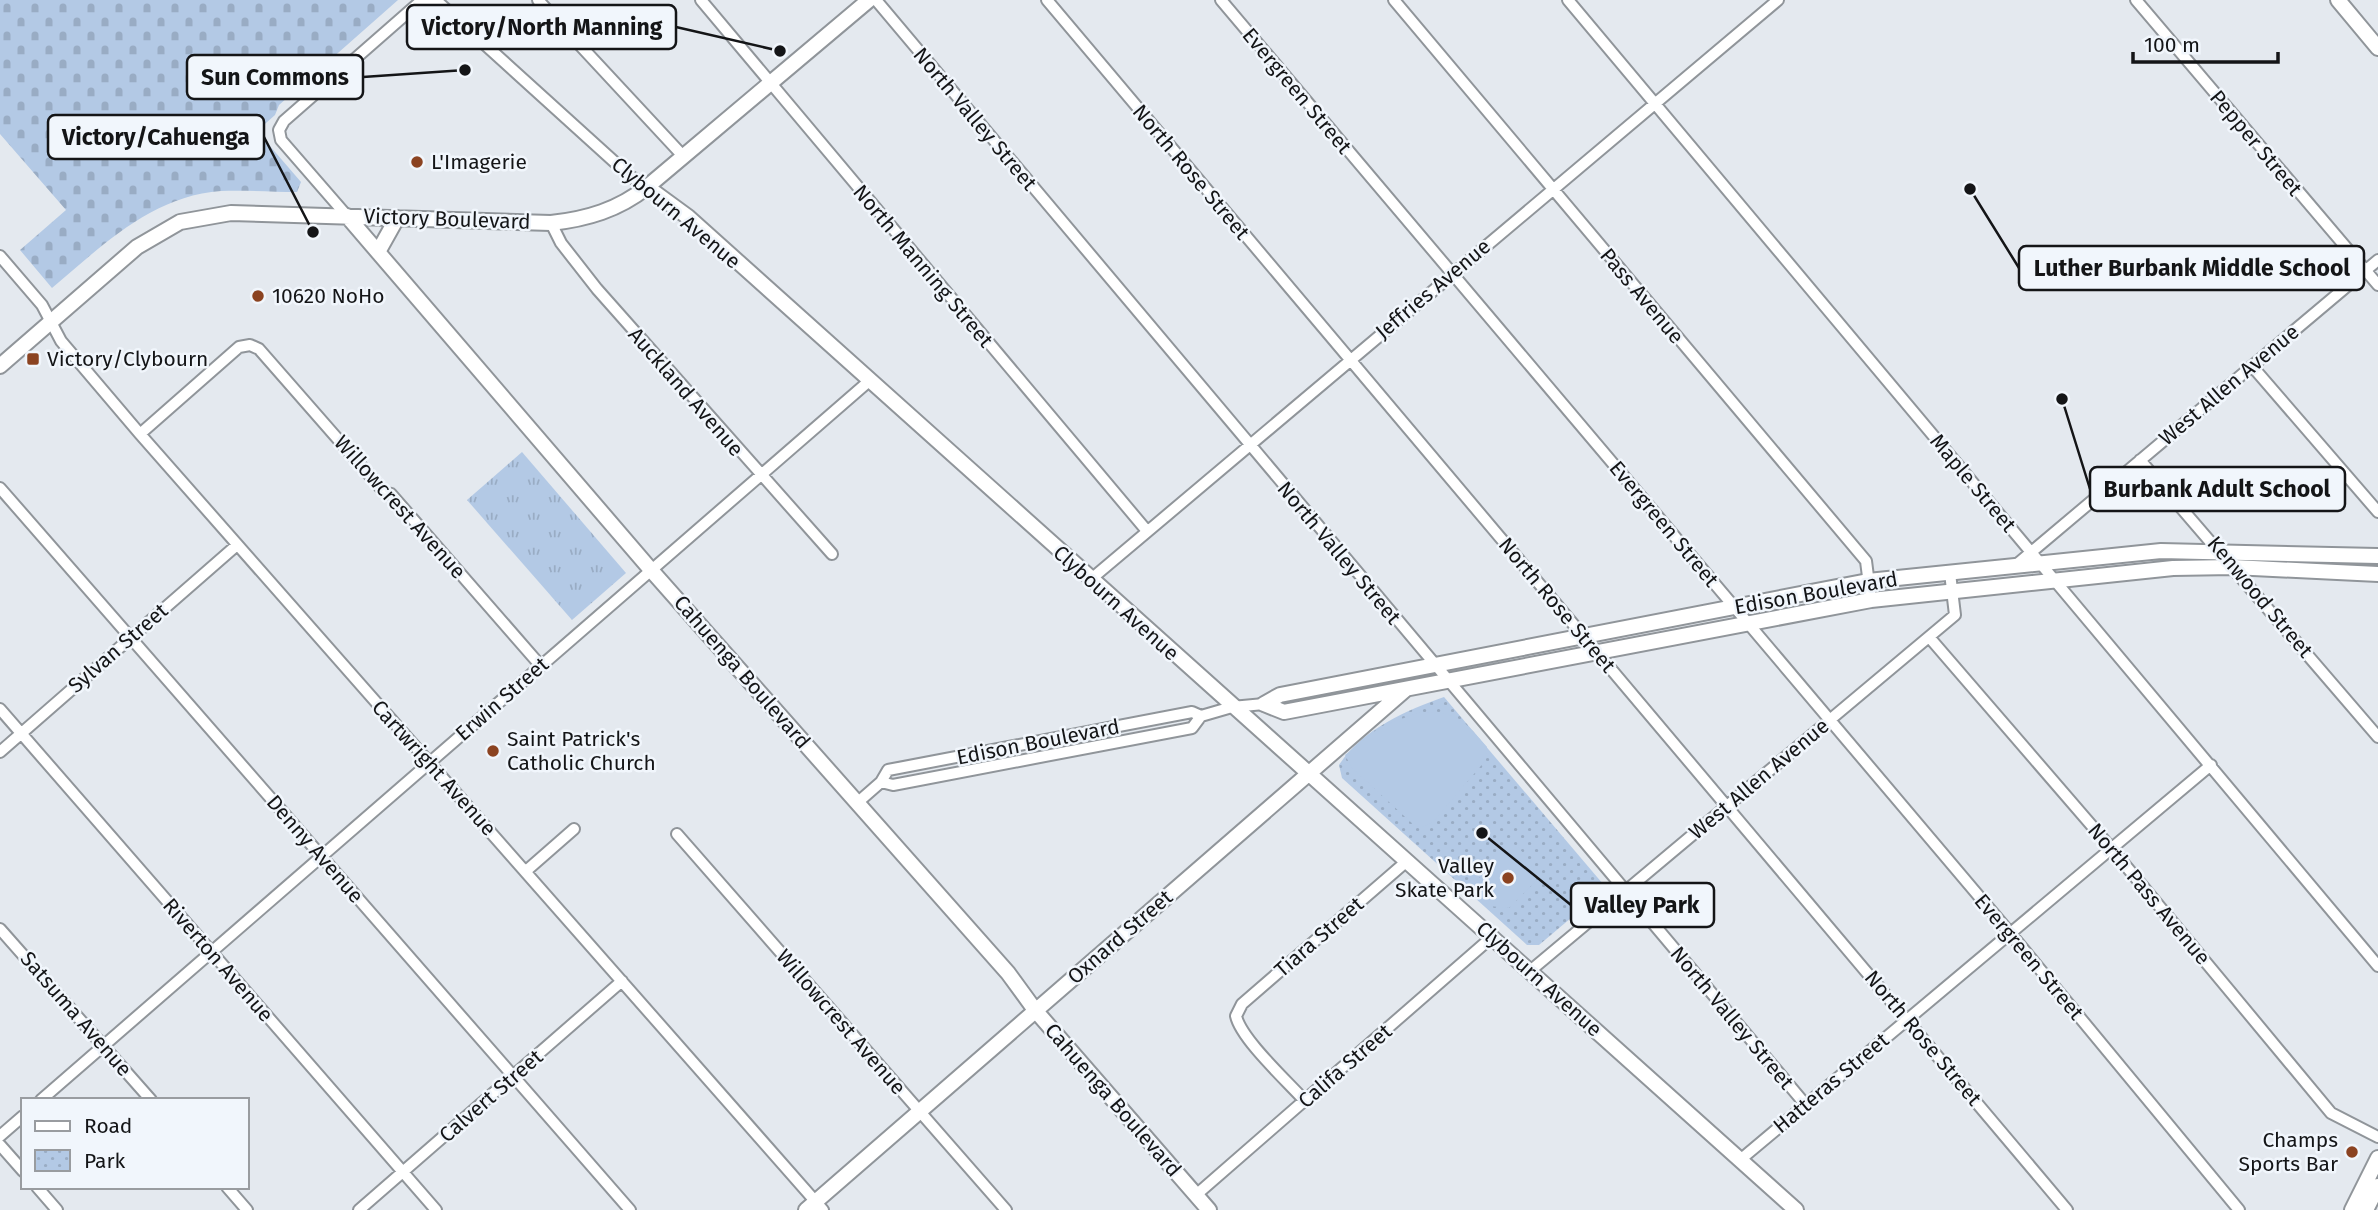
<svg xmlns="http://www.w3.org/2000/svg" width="2378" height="1210" font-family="'Fira Sans',sans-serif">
<defs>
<pattern id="grass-tufts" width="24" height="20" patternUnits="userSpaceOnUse" patternTransform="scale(1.75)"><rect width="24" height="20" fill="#b3c9e5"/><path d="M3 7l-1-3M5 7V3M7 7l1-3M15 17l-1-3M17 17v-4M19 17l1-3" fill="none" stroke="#99acc4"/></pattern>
<pattern id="cemetery-stones" width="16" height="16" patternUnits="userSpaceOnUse" patternTransform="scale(1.75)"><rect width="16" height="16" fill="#b3c9e5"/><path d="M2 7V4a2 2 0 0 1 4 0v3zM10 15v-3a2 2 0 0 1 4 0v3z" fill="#99acc4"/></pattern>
<pattern id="park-dots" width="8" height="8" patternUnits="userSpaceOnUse" patternTransform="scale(1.75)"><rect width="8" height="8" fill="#b3c9e5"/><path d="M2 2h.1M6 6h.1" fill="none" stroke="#99acc4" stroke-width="1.8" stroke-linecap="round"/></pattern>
</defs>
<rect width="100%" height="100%" fill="#e4e9ef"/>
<path fill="url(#grass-tufts)" d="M 522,452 L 626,573 L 572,620 L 467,500 Z"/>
<path fill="url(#cemetery-stones)" d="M 0,0 L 398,0 L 279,105 L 275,115 L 257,131 L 301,182 L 297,192 C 272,192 246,190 221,191 C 152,196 103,245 52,288 L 20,250 L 66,210 L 0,134 Z"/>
<path fill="url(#park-dots)" d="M 1444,697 L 1603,884 L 1603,891 L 1539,945 L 1527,945 L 1342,778 L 1339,765 C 1361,730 1407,710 1444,697 Z"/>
<path fill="#b3c9e5" d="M 1420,712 C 1459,713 1462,718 1487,747 L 1485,761 L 1434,821 L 1423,827 L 1415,826 L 1352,768 L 1345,755 L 1380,727 Z
M 1510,843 L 1518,846 L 1537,874 L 1536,881 L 1509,908 L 1489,906 L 1471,883 L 1492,870 L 1492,859 L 1505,844 Z"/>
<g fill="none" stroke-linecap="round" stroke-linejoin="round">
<g stroke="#90959a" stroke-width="14">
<path id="minor" d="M 432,0 L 438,2 L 630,176 L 647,187
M 538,0 L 683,156
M 701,0 L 1147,531
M 876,0 L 1805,1104
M 1047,0 L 2067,1210
M 1221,0 L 2010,933 L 2239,1210
M 1394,0 L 1866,561 L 1871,600
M 1568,0 L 2378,966
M 2136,0 L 2378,285
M 347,216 L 281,140 L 279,130 L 284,121 L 421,1 L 428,0
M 551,223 L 561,243 L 597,289 L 832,554
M 0,256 L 42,305 L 61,341 L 140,434 L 823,1210
M 2252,366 L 2378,512
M 140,434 L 239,347 L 250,345 L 259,349 L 385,493 L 391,494 L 540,665
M 2140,460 L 2378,737
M 0,488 L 630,1210
M 2016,565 L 2378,260
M 1090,580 L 1778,0
M 1929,637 L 2111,848 L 2331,1113 L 2378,1137
M 0,709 L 436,1210
M 0,752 L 237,545
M 881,782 L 893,785 L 1192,728 L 1201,716
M 857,803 L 881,782 L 888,770 L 1192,712 L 1201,716 L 1232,707 L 1264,704
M 677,834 L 1006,1210
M 526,871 L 574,829
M 0,929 L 151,1100
M 1530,971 L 1955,615 L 1950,573
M 41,1100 L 868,382
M 1305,1101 C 1287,1081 1241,1039 1236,1016 L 1242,1004 L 1407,861
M 0,1136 L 23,1116
M 0,1145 L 23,1171
M 1740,1160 L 2211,765
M 37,1187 L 57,1210
M 227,1187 L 247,1210
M 1196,1195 L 1492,937
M 359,1210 L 622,981"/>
</g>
<g stroke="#90959a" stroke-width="18">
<path id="major" d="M 2338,0 L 2378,48
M 647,187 L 688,217 L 1796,1210
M 347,216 L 651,570 L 1008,973 L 1035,1010 L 1209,1210
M 378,252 L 397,218
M 0,366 L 137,247 L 180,222 L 231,213 L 551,223 C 587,219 618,210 647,187 L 869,0
M 1264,704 L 1280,695 L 1868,581 L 2161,551 L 2378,556
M 1264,704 L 1284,712 L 1871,600 L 2173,568 L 2233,567 L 2378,574
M 806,1210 L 1405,690
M 2352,1210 L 2378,1158
M 2366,1210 L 2378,1186"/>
</g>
<use href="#minor" stroke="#fff" stroke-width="10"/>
<use href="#major" stroke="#fff" stroke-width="14"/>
</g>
<g fill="#8b4321" stroke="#f1f6fc" stroke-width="2.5">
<circle cx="417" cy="162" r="7"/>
<circle cx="258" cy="296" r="7"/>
<rect x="26" y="352" width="14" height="14" rx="3.5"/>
<circle cx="493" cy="751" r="7"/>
<circle cx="1508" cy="878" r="7"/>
<circle cx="2352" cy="1152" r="7"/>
</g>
<g text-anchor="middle" stroke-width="5" stroke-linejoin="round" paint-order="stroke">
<g font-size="21" fill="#141517" stroke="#f1f6fc">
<text transform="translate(1297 91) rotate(50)" y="7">Evergreen Street</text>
<text transform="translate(975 119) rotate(50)" y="7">North Valley Street</text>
<text transform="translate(2256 143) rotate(50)" y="7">Pepper Street</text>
<text transform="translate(1191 172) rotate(50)" y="7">North Rose Street</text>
<text transform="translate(676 213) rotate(40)" y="7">Clybourn Avenue</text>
<text transform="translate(447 219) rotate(2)" y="7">Victory Boulevard</text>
<text transform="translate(923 266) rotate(50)" y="7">North Manning Street</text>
<text transform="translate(1433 289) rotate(-40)" y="7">Jeffries Avenue</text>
<text transform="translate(1642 296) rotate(50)" y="7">Pass Avenue</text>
<text transform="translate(2229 385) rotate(-40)" y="7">West Allen Avenue</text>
<text transform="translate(686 392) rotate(49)" y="7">Auckland Avenue</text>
<text transform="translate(1973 483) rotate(50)" y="7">Maple Street</text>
<text transform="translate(400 507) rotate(48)" y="7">Willowcrest Avenue</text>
<text transform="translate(1664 524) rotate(50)" y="7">Evergreen Street</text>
<text transform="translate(1339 553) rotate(50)" y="7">North Valley Street</text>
<text transform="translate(1816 593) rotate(-10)" y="7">Edison Boulevard</text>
<text transform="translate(2260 597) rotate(50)" y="7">Kenwood Street</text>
<text transform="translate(1116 603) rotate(42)" y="7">Clybourn Avenue</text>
<text transform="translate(1557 605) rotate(50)" y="7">North Rose Street</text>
<text transform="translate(118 648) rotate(-41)" y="7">Sylvan Street</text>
<text transform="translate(742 672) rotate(49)" y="7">Cahuenga Boulevard</text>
<text transform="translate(502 699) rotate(-41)" y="7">Erwin Street</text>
<text transform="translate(1038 742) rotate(-11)" y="7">Edison Boulevard</text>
<text transform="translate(434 768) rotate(48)" y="7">Cartwright Avenue</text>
<text transform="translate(1759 779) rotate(-40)" y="7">West Allen Avenue</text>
<text transform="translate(315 849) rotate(49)" y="7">Denny Avenue</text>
<text transform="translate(2149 894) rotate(50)" y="7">North Pass Avenue</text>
<text transform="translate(1120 937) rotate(-41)" y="7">Oxnard Street</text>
<text transform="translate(1319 937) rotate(-41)" y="7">Tiara Street</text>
<text transform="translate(2029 957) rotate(50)" y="7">Evergreen Street</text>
<text transform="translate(218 960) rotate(49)" y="7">Riverton Avenue</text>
<text transform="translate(1539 979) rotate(42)" y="7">Clybourn Avenue</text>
<text transform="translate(76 1014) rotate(49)" y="7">Satsuma Avenue</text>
<text transform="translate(1732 1018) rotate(50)" y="7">North Valley Street</text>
<text transform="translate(841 1022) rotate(49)" y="7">Willowcrest Avenue</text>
<text transform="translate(1923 1038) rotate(50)" y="7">North Rose Street</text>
<text transform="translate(1345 1066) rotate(-41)" y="7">Califa Street</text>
<text transform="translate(1831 1083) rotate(-40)" y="7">Hatteras Street</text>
<text transform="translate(491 1096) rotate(-41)" y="7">Calvert Street</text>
<text transform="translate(1113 1100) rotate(49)" y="7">Cahuenga Boulevard</text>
</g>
<g font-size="21" fill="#141517" stroke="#f1f6fc" text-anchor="start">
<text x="431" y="169">L'Imagerie</text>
<text x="272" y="303">10620 NoHo</text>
<text x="47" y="366">Victory/Clybourn</text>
<text x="507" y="746">Saint Patrick's<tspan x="507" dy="24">Catholic Church</tspan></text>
<text x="1494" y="873" text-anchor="end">Valley<tspan x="1494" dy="24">Skate Park</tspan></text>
<text x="2338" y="1147" text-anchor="end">Champs<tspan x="2338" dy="24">Sports Bar</tspan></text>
</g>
</g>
<path fill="none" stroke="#141517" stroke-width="2.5" d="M780 51L676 27M465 70L363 77M313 232L264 137M1970 189L2019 268M2062 399L2090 489M1482 833L1571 905"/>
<g fill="#141517" stroke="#f1f6fc" stroke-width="2.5">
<circle cx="780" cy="51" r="7"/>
<circle cx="465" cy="70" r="7"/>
<circle cx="313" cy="232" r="7"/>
<circle cx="1970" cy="189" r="7"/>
<circle cx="2062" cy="399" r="7"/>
<circle cx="1482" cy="833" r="7"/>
</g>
<g fill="#f1f6fc" stroke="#141517" stroke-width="2.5">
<rect x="407" y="5" width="269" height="44" rx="7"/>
<rect x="187" y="55" width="176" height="44" rx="7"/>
<rect x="48" y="115" width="216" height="44" rx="7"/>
<rect x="2019" y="246" width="345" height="44" rx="7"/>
<rect x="2090" y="467" width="255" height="44" rx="7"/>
<rect x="1571" y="883" width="143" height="44" rx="7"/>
</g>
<g font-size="23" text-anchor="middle" font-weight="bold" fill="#141517">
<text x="542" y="35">Victory/North Manning</text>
<text x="275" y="85">Sun Commons</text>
<text x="156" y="145">Victory/Cahuenga</text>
<text x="2192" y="276">Luther Burbank Middle School</text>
<text x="2217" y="497">Burbank Adult School</text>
<text x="1642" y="913">Valley Park</text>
</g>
<rect x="21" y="1098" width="228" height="91" fill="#f1f6fc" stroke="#999ca0" stroke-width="2"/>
<rect x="35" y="1121" width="35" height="10" fill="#ffffff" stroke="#999ca0" stroke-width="2"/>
<text x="84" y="1133" font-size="21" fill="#141517">Road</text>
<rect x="35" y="1150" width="35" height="21" fill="url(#park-dots)" stroke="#999ca0" stroke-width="2"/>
<text x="84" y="1168" font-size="21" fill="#141517">Park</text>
<path d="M2133 52v10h145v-10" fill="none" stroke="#141517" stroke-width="3.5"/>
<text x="2144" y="52" font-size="21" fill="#141517" stroke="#f1f6fc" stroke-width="5" paint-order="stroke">100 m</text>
</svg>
